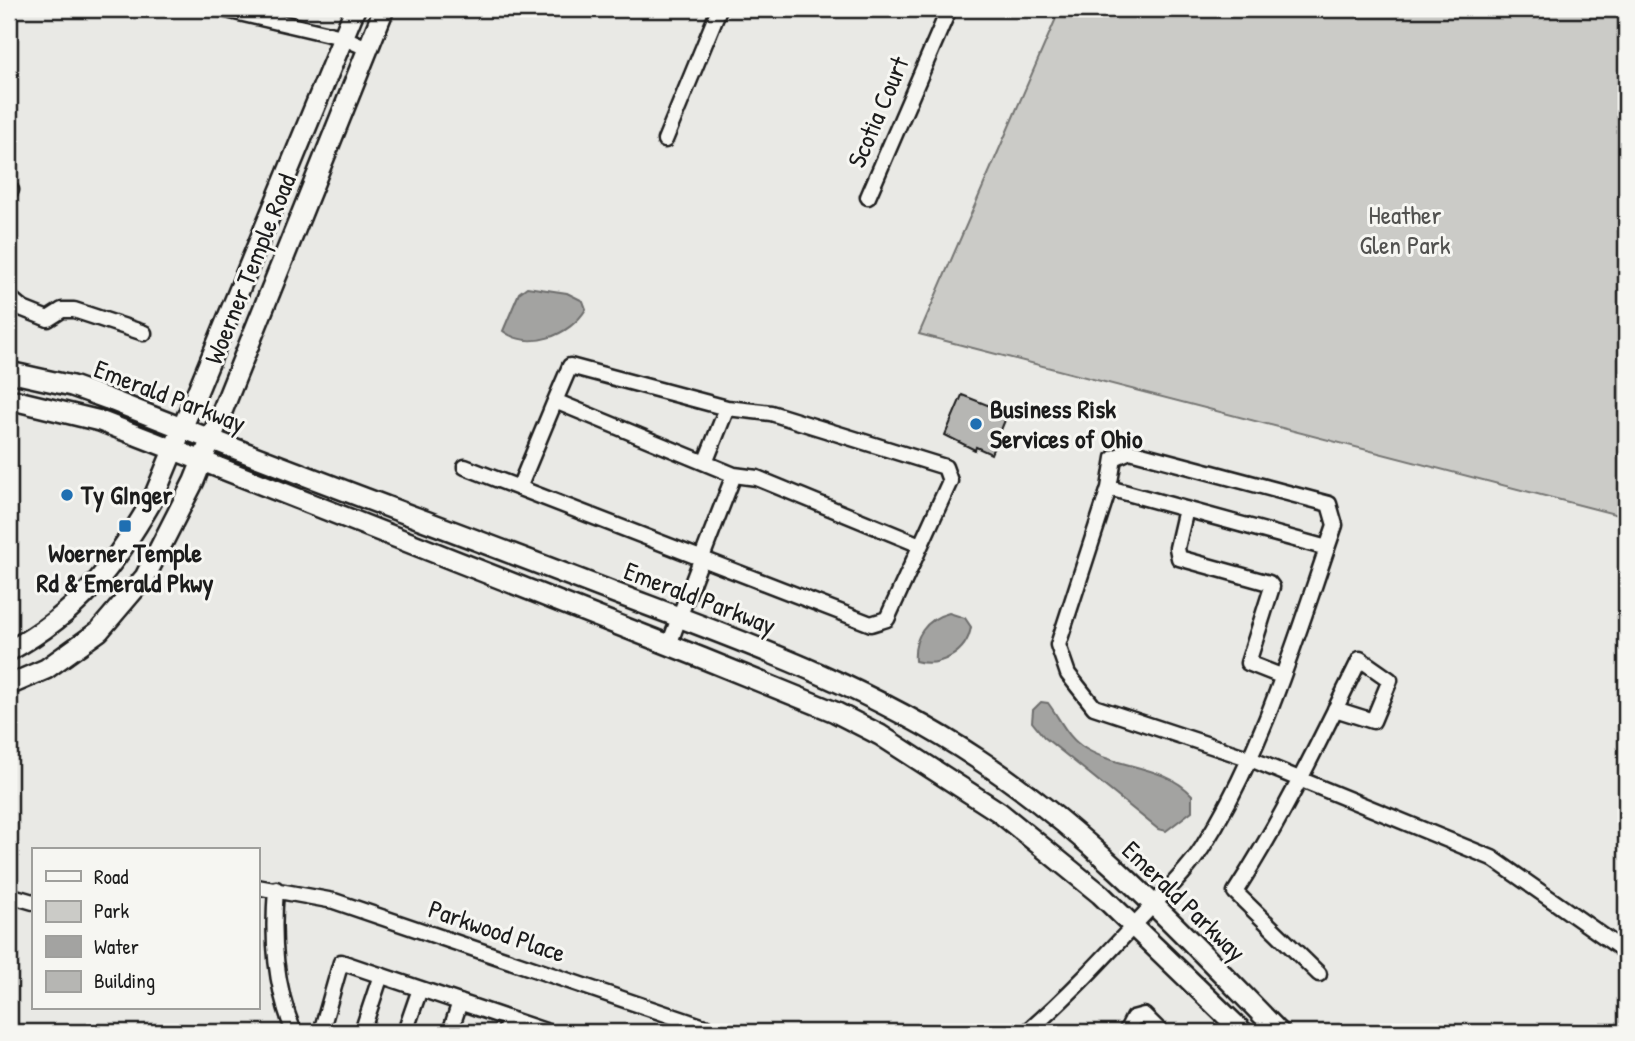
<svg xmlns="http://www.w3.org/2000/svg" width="1635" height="1041" font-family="'Patrick Hand',sans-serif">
<rect width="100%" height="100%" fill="#e9e9e5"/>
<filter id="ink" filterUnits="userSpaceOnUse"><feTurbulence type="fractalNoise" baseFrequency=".0143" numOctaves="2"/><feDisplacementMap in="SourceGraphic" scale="14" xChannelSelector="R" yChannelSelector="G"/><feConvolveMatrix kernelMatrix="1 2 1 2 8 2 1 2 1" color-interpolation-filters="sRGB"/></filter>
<g filter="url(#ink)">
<path fill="#cbcbc7" stroke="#747472" stroke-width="2" d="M 1060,9 L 1626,9 L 1626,517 L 919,334 Z"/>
<path fill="#a3a3a1" stroke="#6d6d6c" stroke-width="2" d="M 527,287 L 567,293 L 583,301 L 586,309 C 570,336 529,351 503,331 L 519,293 Z
M 949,613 L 965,618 L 971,627 C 967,653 940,668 915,661 C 913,637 926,619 949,613 Z
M 1041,702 L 1048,703 C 1061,720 1067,738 1086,749 C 1120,769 1164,765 1192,795 L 1192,811 L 1166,831 L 1158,829 L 1044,737 L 1032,722 L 1033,710 Z"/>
<path fill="#b6b6b3" stroke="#1c1c1c" stroke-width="2" d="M 962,395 L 1008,413 L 991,454 L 976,447 L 975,450 L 945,435 Z"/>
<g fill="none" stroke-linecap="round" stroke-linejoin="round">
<g stroke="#1c1c1c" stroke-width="19">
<path id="minor" d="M 222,9 L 342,37 L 367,48
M 665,140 L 719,9
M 9,189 L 11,190
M 868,197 L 949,9
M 9,297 L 23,309 L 48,319 L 62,310 L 74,310 L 144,333
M 705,463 L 727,408
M 465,467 L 871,624 L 887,619 L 950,481 L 945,467 L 771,413 L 727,408 L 570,366 L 555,401 L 734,475 C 712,531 690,588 669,645
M 734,475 L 757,478 L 920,545
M 519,488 L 555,401
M 1109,488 L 1327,548
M 1186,509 L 1177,548 L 1179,558 L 1269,583 L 1272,587 L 1248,663 L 1281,676
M 257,887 L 334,901 L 719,1032
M 276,889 C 272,939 275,986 294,1032
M 9,895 L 33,902
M 1319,974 L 1235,892 C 1283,818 1321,738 1360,659 L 1390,680 L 1373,721 L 1335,709
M 321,1032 L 341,962 L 548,1032
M 362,1032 L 381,975
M 405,1032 L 420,989
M 450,1032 L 460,1002
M 505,1032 L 509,1019
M 1027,1032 C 1071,994 1111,950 1150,908 C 1168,889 1188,870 1202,848 C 1264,750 1297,634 1335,525 L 1329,504 L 1130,451 L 1114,458 L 1109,488 L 1058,645 L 1068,674 L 1094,707 L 1248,758 L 1492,858 L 1626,952
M 1126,1032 L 1133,1018 L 1144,1015 L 1161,1032"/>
</g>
<g stroke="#1c1c1c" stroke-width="24">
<path id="major" d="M 9,372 L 72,386 L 108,399 C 276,466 446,528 615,593 C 739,640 867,685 978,759 C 1091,833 1185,936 1279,1032
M 9,399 L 100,421 L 154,442 L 702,658 L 835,712 L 880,735 L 999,812 L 1100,894 L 1243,1032
M 9,651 C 80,612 113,568 153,499 L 355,9
M 9,685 L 46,669 L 99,631 L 145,577 L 194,481 L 384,9"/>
</g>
<use href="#minor" stroke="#f6f6f2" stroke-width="14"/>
<use href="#major" stroke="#f6f6f2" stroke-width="19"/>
</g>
</g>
<g fill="#1f6fb2" stroke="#f6f6f2" stroke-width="2.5">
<circle cx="976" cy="424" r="7"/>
<circle cx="67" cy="495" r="7"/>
<rect x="118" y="519" width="14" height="14" rx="3.5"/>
</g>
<g text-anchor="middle" stroke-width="6" stroke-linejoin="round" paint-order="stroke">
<g font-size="26" fill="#1c1c1c" stroke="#f6f6f2">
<text transform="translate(878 112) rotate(-67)" y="9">Scotia Court</text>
<text transform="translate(250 269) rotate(-68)" y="9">Woerner Temple Road</text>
<text transform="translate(170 396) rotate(21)" y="9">Emerald Parkway</text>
<text transform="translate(700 598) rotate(21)" y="9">Emerald Parkway</text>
<text transform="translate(1184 901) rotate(44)" y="9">Emerald Parkway</text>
<text transform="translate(497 931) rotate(19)" y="9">Parkwood Place</text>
</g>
<g font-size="26" fill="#51514f" stroke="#f6f6f2">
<text x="1405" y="224">Heather<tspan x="1405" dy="30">Glen Park</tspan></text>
</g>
<g font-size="26" font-weight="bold" fill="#1c1c1c" stroke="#f6f6f2" text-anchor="start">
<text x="990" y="418">Business Risk<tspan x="990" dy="30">Services of Ohio</tspan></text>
<text x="81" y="504">Ty GInger</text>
<text x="125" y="562" text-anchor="middle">Woerner Temple<tspan x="125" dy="30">Rd &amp; Emerald Pkwy</tspan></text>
</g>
</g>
<rect width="1635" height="1041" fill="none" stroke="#f6f6f2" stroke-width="35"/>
<rect x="18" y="18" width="1600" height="1006" fill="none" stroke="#1c1c1c" stroke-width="2.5" filter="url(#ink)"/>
<rect x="32" y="848" width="228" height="161" fill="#f6f6f2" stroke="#9f9f9c" stroke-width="2"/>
<rect x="46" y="871" width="35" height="10" fill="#f6f6f2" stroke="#9f9f9c" stroke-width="2"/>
<text x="94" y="884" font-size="21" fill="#1c1c1c">Road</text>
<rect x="46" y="901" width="35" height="21" fill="#cbcbc7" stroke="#9f9f9c" stroke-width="2"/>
<text x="94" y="918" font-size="21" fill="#1c1c1c">Park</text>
<rect x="46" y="936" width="35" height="21" fill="#a3a3a1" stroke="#9f9f9c" stroke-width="2"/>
<text x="94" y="954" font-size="21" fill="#1c1c1c">Water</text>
<rect x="46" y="971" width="35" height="21" fill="#b6b6b3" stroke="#9f9f9c" stroke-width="2"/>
<text x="94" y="988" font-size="21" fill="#1c1c1c">Building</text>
</svg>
